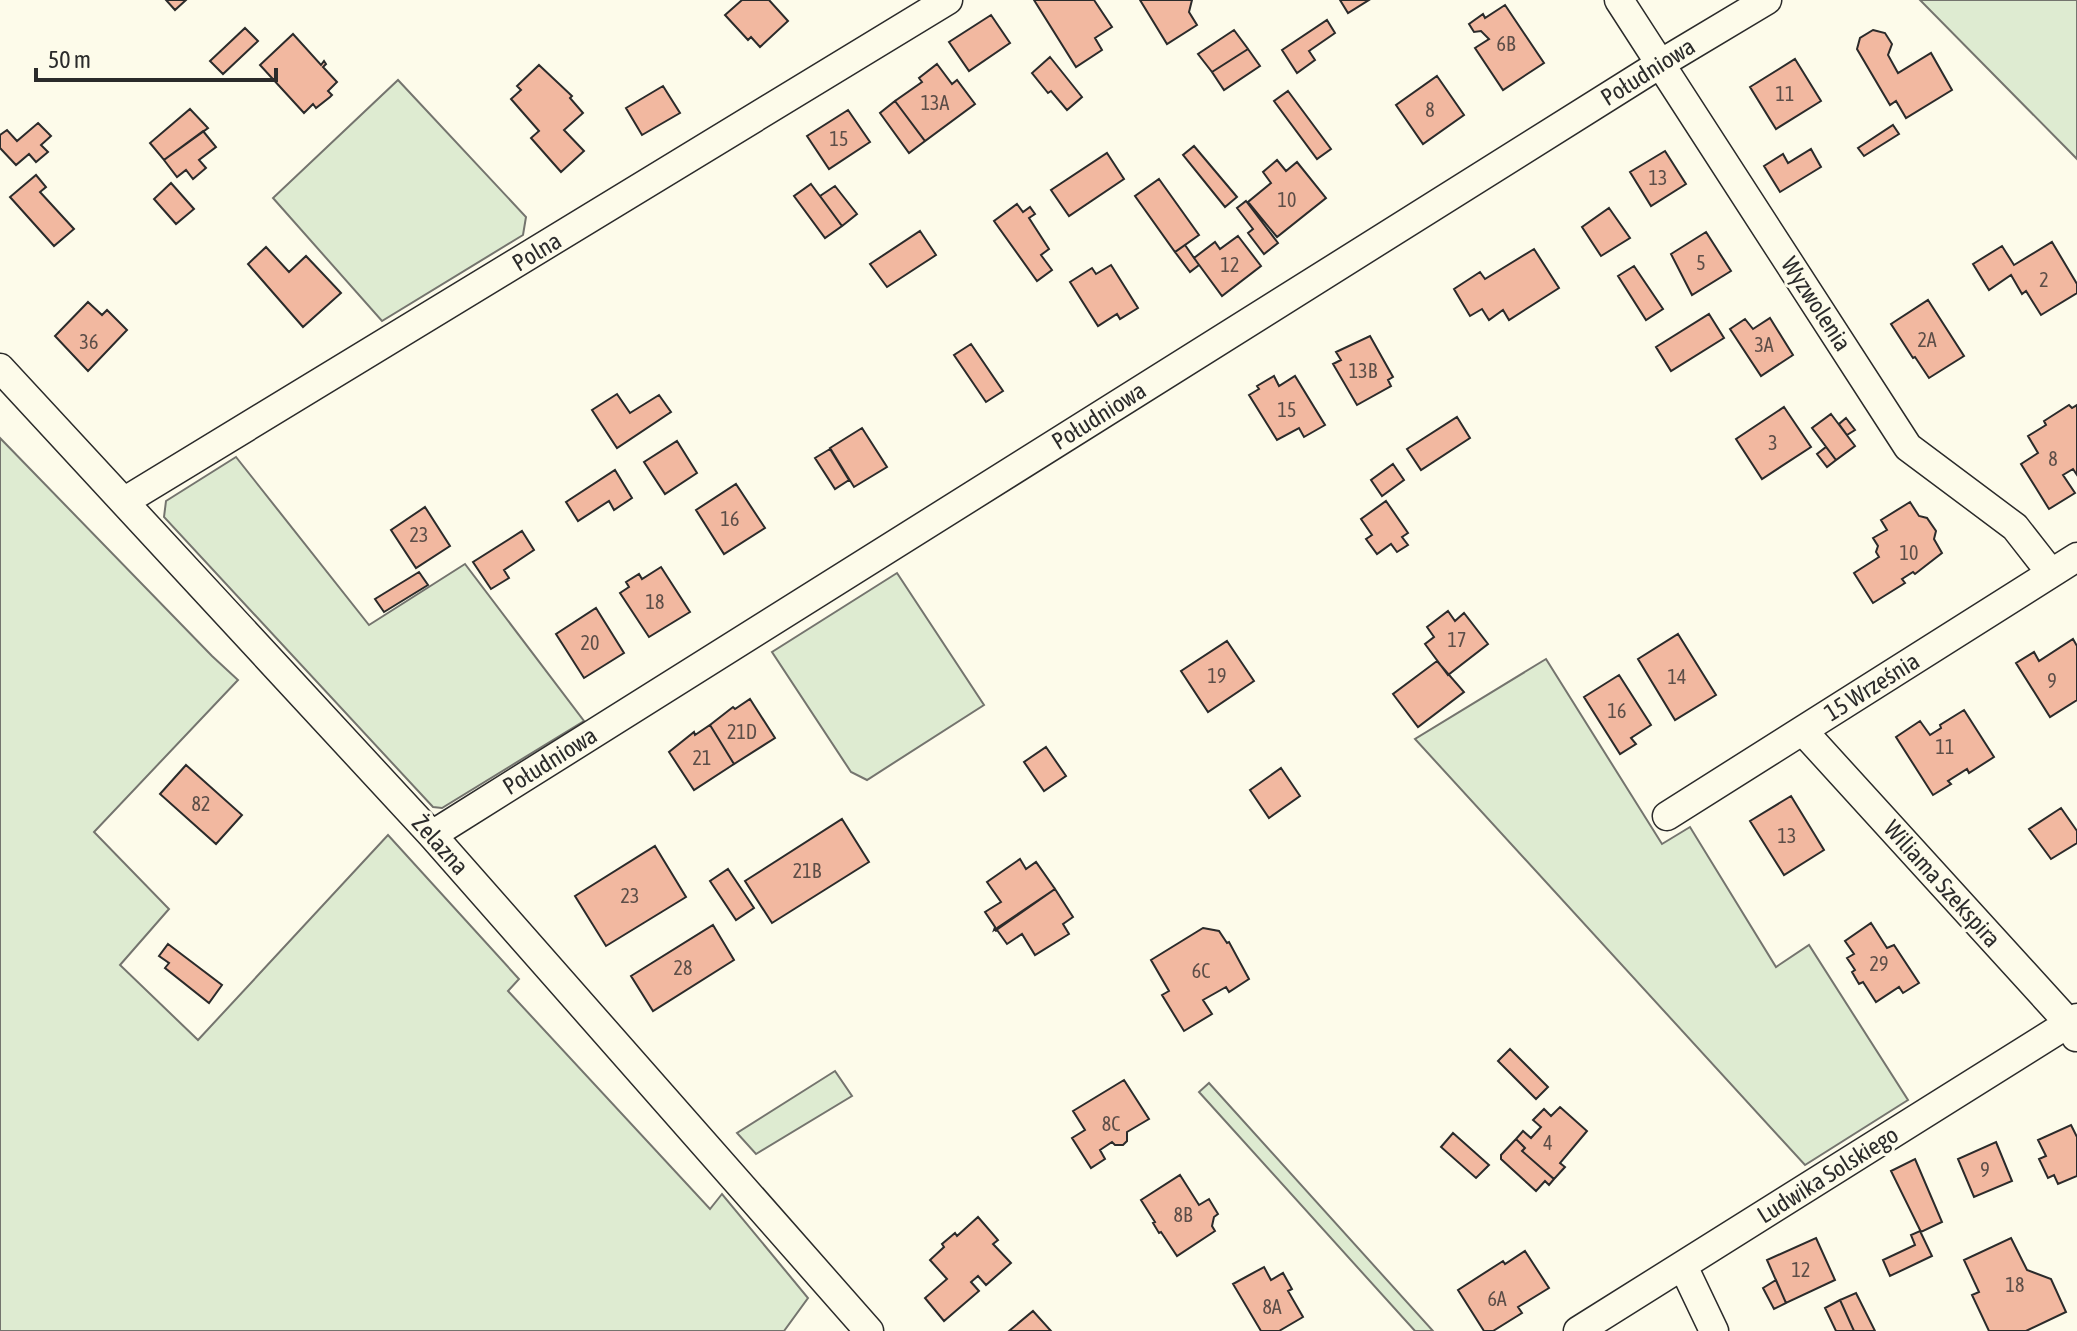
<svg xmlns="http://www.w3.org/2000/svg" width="2077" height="1331" font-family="'Asap Condensed',sans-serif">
<rect width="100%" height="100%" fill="#fdfbea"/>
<path fill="#deebd1" stroke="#74746e" stroke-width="2" d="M 1920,0 L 2077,0 L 2077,159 Z
M 398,80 L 526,217 L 523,235 L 382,321 L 273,198 Z
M 0,438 L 212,656 L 238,680 L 94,832 L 169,909 L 120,965 L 198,1040 L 388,835 L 519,979 L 508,991 L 710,1209 L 722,1194 L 808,1298 L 784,1331 L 0,1331 Z
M 236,457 L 369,625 L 465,564 L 584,721 L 442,808 L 433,807 L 164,517 L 166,501 Z
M 897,573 L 984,705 L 867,780 L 851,772 L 772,652 Z
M 1546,659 L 1662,844 L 1690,827 L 1776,967 L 1809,945 L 1908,1100 L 1805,1165 L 1415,739 Z
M 835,1071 L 852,1096 L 756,1154 L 737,1133 Z
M 1209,1083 L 1433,1331 L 1415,1331 L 1199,1092 Z"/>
<path fill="#f2b8a0" stroke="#2b2b2b" stroke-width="2" d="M 166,0 L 186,0 L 175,10 Z
M 769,0 L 788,21 L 760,47 L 751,37 L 748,40 L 725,15 L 742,0 Z
M 1034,0 L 1094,0 L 1112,27 L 1095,38 L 1102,50 L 1076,67 Z
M 1140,0 L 1192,0 L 1189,12 L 1197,25 L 1167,44 Z
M 1340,0 L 1369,0 L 1348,13 Z
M 1505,5 L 1544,63 L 1503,90 L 1475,48 L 1489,39 L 1481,31 L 1474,32 L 1469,24 L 1483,14 L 1485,18 Z
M 991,15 L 1010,43 L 969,71 L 949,42 Z
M 1327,20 L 1335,33 L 1309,51 L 1315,60 L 1297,73 L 1282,50 Z
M 245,28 L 258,41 L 223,74 L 210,61 Z
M 1234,30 L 1248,49 L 1212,72 L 1198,54 Z
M 1873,30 L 1885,33 L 1892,44 L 1888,55 L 1898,73 L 1931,53 L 1952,90 L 1906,118 L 1896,101 L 1890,105 L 1857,49 L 1860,38 Z
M 293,34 L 321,65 L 324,61 L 326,64 L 323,67 L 337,82 L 328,91 L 332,95 L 330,97 L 316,108 L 313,104 L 304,113 L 260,65 Z
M 1248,49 L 1260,66 L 1224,90 L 1212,72 Z
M 1050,57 L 1082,97 L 1067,110 L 1051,91 L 1048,93 L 1032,73 Z
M 1795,59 L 1821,101 L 1776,129 L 1750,87 Z
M 937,64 L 952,84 L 957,80 L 975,104 L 925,141 L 895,101 L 922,82 L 919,78 Z
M 539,65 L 572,96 L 570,98 L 583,113 L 564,130 L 584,151 L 561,172 L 531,138 L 539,131 L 511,99 L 521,90 L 517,86 Z
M 1437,76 L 1464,115 L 1423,144 L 1396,105 Z
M 663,86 L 680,113 L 642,135 L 626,108 Z
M 1288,91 L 1331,149 L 1317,159 L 1274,101 Z
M 895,101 L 925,141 L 909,153 L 880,113 Z
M 190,109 L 208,128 L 164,160 L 150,143 Z
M 848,110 L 870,142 L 829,169 L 807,136 Z
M 38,123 L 51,136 L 41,145 L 48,152 L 36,162 L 29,154 L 16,165 L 0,148 L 0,135 L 7,130 L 17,141 Z
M 1893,125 L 1899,134 L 1864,156 L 1858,148 Z
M 203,131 L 216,147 L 199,160 L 206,168 L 193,179 L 186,170 L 177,177 L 164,160 Z
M 1194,146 L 1237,197 L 1225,207 L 1183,155 Z
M 1811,149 L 1821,167 L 1780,192 L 1764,166 L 1783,154 L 1788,163 Z
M 1665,151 L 1686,184 L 1651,206 L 1630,172 Z
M 1107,153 L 1124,179 L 1069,216 L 1051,190 Z
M 1277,160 L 1286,171 L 1297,162 L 1326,198 L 1277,237 L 1248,202 L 1271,183 L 1263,172 Z
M 36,175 L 46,187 L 40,192 L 74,229 L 54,246 L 10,197 Z
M 1159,179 L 1199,235 L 1175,252 L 1135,196 Z
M 171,183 L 194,209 L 176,224 L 154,199 Z
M 811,184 L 842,226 L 825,238 L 794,196 Z
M 835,186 L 857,214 L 842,226 L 820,196 Z
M 1246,201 L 1278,243 L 1264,254 L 1248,233 L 1253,229 L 1237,208 Z
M 1017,204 L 1023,212 L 1030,207 L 1035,214 L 1029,218 L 1049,249 L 1041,255 L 1052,270 L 1037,281 L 994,221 Z
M 1609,208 L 1630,238 L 1601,256 L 1582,227 Z
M 920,231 L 936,255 L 887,287 L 870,264 Z
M 1706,232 L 1731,271 L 1692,295 L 1671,254 Z
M 1238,236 L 1261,266 L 1222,296 L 1194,258 L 1215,242 L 1220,249 Z
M 2052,242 L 2077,284 L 2077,293 L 2041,315 L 2026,291 L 2022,294 L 2011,275 L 1989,290 L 1973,264 L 2002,246 L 2014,265 Z
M 1185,245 L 1199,265 L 1190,272 L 1175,252 Z
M 266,247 L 289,272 L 306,256 L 341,293 L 303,327 L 248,264 Z
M 1534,249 L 1559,288 L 1509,320 L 1503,310 L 1489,320 L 1482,309 L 1470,316 L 1454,289 L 1480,272 L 1485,279 Z
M 1111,265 L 1138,308 L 1120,319 L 1117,314 L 1098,326 L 1070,282 L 1092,268 L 1096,274 Z
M 1634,266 L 1663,309 L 1646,320 L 1618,276 Z
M 1928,300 L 1964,356 L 1929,378 L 1915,357 L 1913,358 L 1891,324 Z
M 88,302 L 102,315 L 107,310 L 127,330 L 88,371 L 55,336 Z
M 1709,314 L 1724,338 L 1671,371 L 1656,347 Z
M 1770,318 L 1793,355 L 1761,376 L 1730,329 L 1745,319 L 1753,329 Z
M 1370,336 L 1393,377 L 1388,380 L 1391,386 L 1357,405 L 1333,364 L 1341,360 L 1336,352 Z
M 971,344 L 1003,391 L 986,402 L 954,355 Z
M 1274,376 L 1279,386 L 1295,376 L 1325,425 L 1304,437 L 1299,428 L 1277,440 L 1249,395 L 1259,389 L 1257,386 Z
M 617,394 L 630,413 L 659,395 L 671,412 L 617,448 L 592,410 Z
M 2069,405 L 2072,408 L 2077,405 L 2077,475 L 2073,469 L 2063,475 L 2075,493 L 2049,509 L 2021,464 L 2038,453 L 2028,436 L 2046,425 L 2044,421 Z
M 1784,407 L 1811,447 L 1762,479 L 1736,439 Z
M 1831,414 L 1855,446 L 1836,460 L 1812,428 Z
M 1457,417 L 1470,438 L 1421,470 L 1407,449 Z
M 1846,418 L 1855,430 L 1847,435 L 1839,424 Z
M 862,428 L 887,467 L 854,487 L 830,448 Z
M 677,441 L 697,473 L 665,494 L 644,462 Z
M 1826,447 L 1836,460 L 1827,467 L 1817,454 Z
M 830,449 L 849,480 L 835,489 L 815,458 Z
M 1393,464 L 1404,480 L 1382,496 L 1371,480 Z
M 615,470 L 632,498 L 614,510 L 609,501 L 578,521 L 566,502 Z
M 736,484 L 765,528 L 724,554 L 696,510 Z
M 1386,501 L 1408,533 L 1402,537 L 1408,545 L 1397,552 L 1391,544 L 1377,554 L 1366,539 L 1372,535 L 1361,519 Z
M 1910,502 L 1919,516 L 1927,518 L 1936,531 L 1934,539 L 1942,553 L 1915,574 L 1913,572 L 1902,579 L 1905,583 L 1873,603 L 1854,573 L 1879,557 L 1876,552 L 1878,546 L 1873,538 L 1887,530 L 1881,520 Z
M 425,507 L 450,546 L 416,568 L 391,530 Z
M 522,531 L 534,550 L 504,570 L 509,578 L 491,589 L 473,562 Z
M 661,567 L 690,612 L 649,637 L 620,593 L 629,587 L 626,582 L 639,574 L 642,579 Z
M 419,572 L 428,585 L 384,612 L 375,599 Z
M 596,608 L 624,653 L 584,678 L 556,634 Z
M 1448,611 L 1455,621 L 1464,613 L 1488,644 L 1448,675 L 1425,644 L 1434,637 L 1427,627 Z
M 1678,634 L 1716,695 L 1675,720 L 1638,659 Z
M 2073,639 L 2077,646 L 2077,700 L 2050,717 L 2016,663 L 2034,652 L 2039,661 Z
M 1227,641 L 1254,681 L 1208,712 L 1181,671 Z
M 1437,661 L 1464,692 L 1418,727 L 1393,694 Z
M 1619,675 L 1651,725 L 1631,738 L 1636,744 L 1620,754 L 1584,697 Z
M 750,699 L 775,738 L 734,764 L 710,725 L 733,707 L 735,709 Z
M 1964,710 L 1994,757 L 1969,773 L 1967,769 L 1948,781 L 1951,784 L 1933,795 L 1896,737 L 1920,721 L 1930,735 L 1941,728 L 1940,725 Z
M 710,725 L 734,764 L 694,790 L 669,752 L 694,732 L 695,735 Z
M 1046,747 L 1066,776 L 1044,791 L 1024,762 Z
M 186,765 L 242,815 L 216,844 L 160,794 Z
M 1281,768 L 1300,796 L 1269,818 L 1250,790 Z
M 1791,796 L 1824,850 L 1784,875 L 1750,821 Z
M 2061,808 L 2077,831 L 2077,843 L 2051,859 L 2029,829 Z
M 842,819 L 869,862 L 772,923 L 745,881 Z
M 655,846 L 686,897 L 606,946 L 575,896 Z
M 1020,859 L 1026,869 L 1036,862 L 1055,889 L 994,930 L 995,927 L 985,912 L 1001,902 L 987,882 Z
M 728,869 L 754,908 L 736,920 L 710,881 Z
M 1055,889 L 1073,917 L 1063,924 L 1069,934 L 1035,955 L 1022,934 L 1007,944 L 997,930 L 995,931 Z
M 1871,923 L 1887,948 L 1894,945 L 1919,983 L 1903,993 L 1899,987 L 1876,1002 L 1863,982 L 1859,984 L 1852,972 L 1855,970 L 1847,958 L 1854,954 L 1845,941 Z
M 713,925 L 734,960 L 653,1011 L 631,976 Z
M 1203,928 L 1219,931 L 1227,943 L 1229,942 L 1249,979 L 1229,992 L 1226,987 L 1203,1000 L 1212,1014 L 1184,1031 L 1162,995 L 1169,991 L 1151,960 Z
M 168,944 L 222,985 L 209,1003 L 165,968 L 169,963 L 159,956 Z
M 1510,1049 L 1548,1087 L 1536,1099 L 1498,1061 Z
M 1124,1080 L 1149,1119 L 1127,1132 L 1127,1141 L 1123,1145 L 1115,1145 L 1112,1142 L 1100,1150 L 1105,1159 L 1091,1168 L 1072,1138 L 1085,1130 L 1073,1111 Z
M 1560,1107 L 1587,1131 L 1560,1163 L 1565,1167 L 1554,1179 L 1522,1151 L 1525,1148 L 1516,1139 L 1523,1131 L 1531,1138 L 1541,1127 L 1533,1120 L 1544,1109 L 1551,1116 Z
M 2071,1125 L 2077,1137 L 2077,1176 L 2058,1184 L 2054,1175 L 2048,1178 L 2039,1159 L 2046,1156 L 2038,1140 Z
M 1453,1133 L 1489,1165 L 1476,1178 L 1441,1147 Z
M 1516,1139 L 1525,1148 L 1522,1151 L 1554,1179 L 1549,1185 L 1545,1181 L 1536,1191 L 1501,1159 L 1501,1155 Z
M 1996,1142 L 2012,1181 L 1974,1197 L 1958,1159 Z
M 1915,1159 L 1942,1222 L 1921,1232 L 1891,1171 Z
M 1180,1175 L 1199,1205 L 1209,1199 L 1218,1214 L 1214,1217 L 1212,1226 L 1215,1231 L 1177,1256 L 1161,1232 L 1159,1233 L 1153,1223 L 1155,1222 L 1141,1200 Z
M 978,1217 L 998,1240 L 993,1244 L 1011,1263 L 986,1285 L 978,1276 L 971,1282 L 979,1291 L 944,1321 L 925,1298 L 947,1279 L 930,1260 L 944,1247 L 942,1244 L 955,1233 L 957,1236 Z
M 1920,1231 L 1932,1256 L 1890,1276 L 1883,1260 L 1915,1245 L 1911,1235 Z
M 1816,1238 L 1835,1280 L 1786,1303 L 1767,1260 Z
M 2011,1238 L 2027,1270 L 2051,1279 L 2066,1312 L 2026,1331 L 1989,1331 L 1972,1295 L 1979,1292 L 1964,1260 Z
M 1525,1251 L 1549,1288 L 1518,1307 L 1522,1313 L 1493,1331 L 1484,1331 L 1458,1290 L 1503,1261 L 1505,1264 Z
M 1264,1267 L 1271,1280 L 1283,1273 L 1292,1289 L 1288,1291 L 1303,1317 L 1279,1331 L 1261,1331 L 1233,1284 Z
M 1776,1280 L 1786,1303 L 1774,1309 L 1763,1288 Z
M 1856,1293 L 1875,1331 L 1854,1331 L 1840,1300 Z
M 1840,1300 L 1854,1331 L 1836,1331 L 1825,1308 Z
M 1033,1311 L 1051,1331 L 1009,1331 Z"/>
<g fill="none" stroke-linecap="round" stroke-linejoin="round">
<g stroke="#2b2b2b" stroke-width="31">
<path id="minor" d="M 1619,0 L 1908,447 L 2015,527 L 2051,573
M 0,368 L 432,835 L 869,1331
M 125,501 L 948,0
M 1803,731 L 2069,1023 L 2076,1037
M 1667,816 L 2077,557
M 432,835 L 1660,64 L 1767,0
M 1683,1266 L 1714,1331
M 1578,1331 L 2077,1018"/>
</g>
<use href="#minor" stroke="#fdfbea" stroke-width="28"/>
</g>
<g text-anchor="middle" stroke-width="6" stroke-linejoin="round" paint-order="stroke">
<g font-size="20" fill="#5d4e48">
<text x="1506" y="51">6B</text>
<text x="1785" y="101">11</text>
<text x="935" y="110">13A</text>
<text x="1430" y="117">8</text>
<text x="839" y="146">15</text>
<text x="1658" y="185">13</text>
<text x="1287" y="207">10</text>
<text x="1701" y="270">5</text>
<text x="1230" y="272">12</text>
<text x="2044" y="287">2</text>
<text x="1927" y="347">2A</text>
<text x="89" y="349">36</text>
<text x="1764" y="352">3A</text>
<text x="1363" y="378">13B</text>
<text x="1287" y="417">15</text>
<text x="1773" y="450">3</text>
<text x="2053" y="466">8</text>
<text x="730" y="526">16</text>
<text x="419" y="542">23</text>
<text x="1909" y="560">10</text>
<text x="655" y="609">18</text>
<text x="1457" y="647">17</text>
<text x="590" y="650">20</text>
<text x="1217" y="683">19</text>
<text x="1677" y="684">14</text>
<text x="2052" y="688">9</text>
<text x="1617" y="718">16</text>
<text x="742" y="739">21D</text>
<text x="1945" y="754">11</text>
<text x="702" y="765">21</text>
<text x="201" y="811">82</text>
<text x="1787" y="843">13</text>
<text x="807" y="878">21B</text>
<text x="630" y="903">23</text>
<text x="1879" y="971">29</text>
<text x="683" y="975">28</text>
<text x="1201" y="978">6C</text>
<text x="1111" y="1131">8C</text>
<text x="1548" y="1150">4</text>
<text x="1985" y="1177">9</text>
<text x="1183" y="1222">8B</text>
<text x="1801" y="1277">12</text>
<text x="2015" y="1292">18</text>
<text x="1497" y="1306">6A</text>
<text x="1272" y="1314">8A</text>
</g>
<g font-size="24" fill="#2b2b2b" stroke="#fdfbea">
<text transform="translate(1648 72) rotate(-32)" y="8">Południowa</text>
<text transform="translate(537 252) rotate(-31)" y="8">Polna</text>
<text transform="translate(1816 304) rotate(57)" y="8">Wyzwolenia</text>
<text transform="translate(1099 416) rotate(-32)" y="8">Południowa</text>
<text transform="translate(1872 687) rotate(-32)" y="8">15 Września</text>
<text transform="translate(550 761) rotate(-32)" y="8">Południowa</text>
<text transform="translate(440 845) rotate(48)" y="8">Żelazna</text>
<text transform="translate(1942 884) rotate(48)" y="8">Wiliama Szekspira</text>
<text transform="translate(1828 1175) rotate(-32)" y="8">Ludwika Solskiego</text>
</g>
</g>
<path d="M36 68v12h240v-12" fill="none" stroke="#2b2b2b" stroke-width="4"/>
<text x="48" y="68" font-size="24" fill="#2b2b2b" stroke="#fdfbea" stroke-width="6" paint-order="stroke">50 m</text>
</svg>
